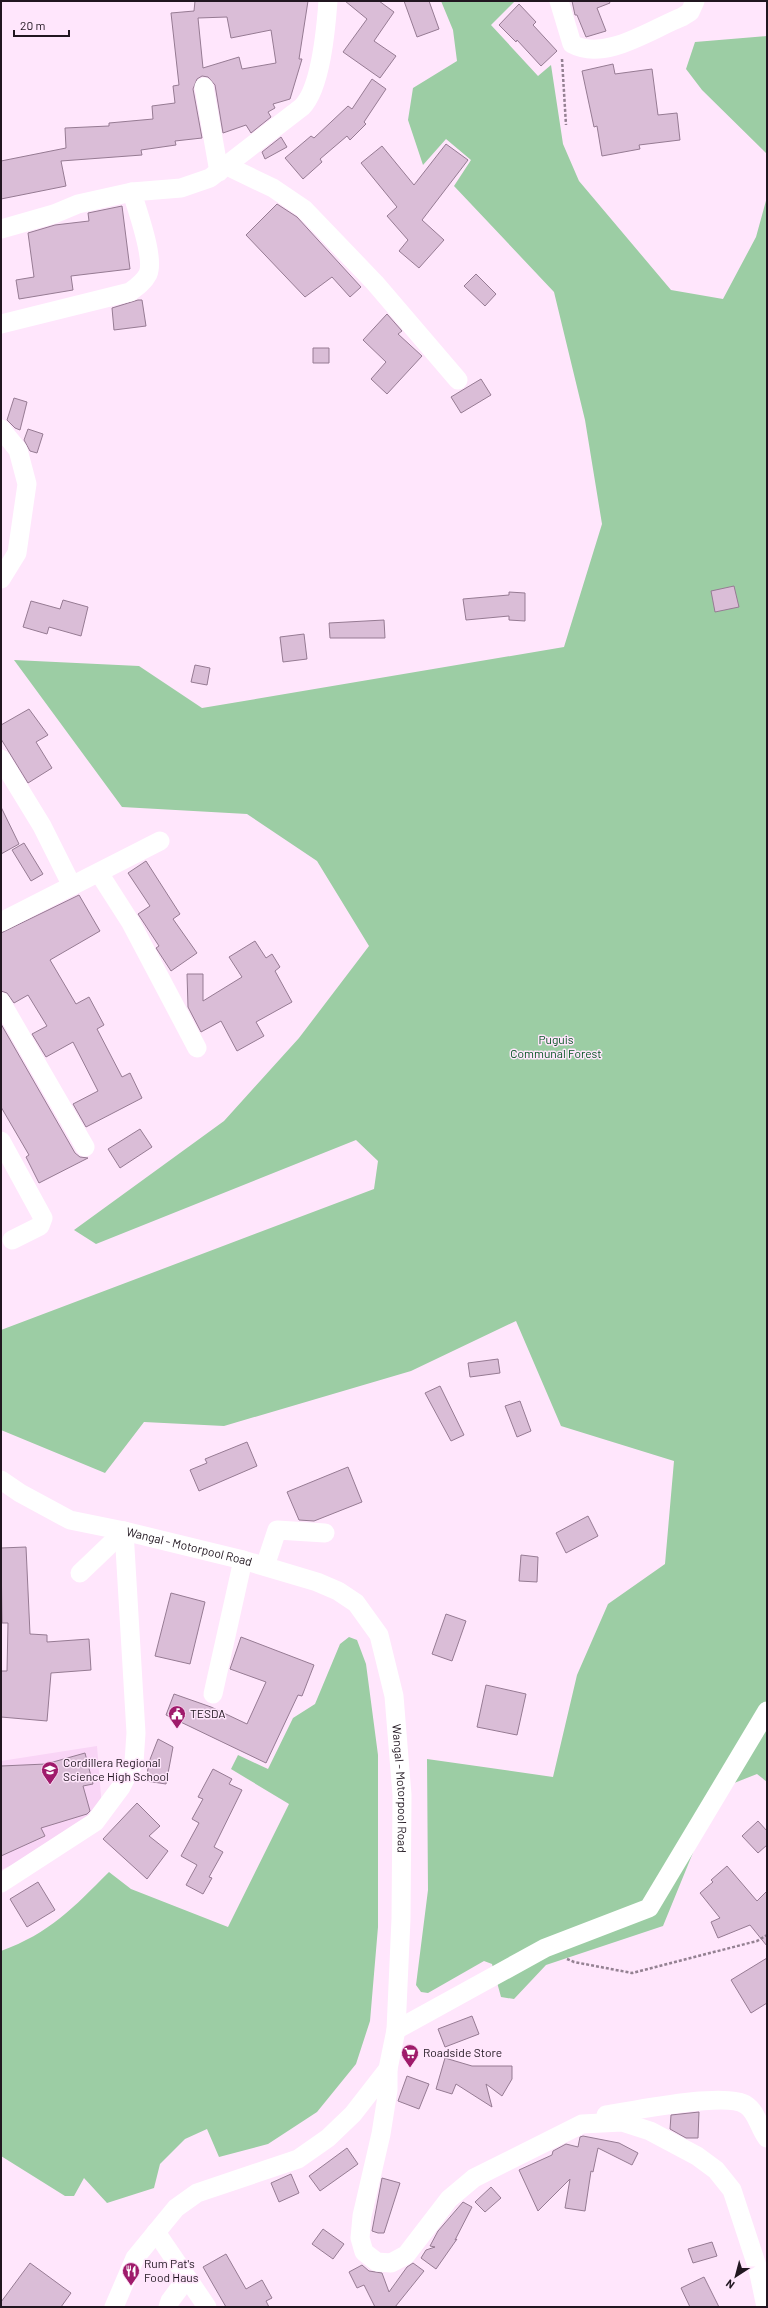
<svg xmlns="http://www.w3.org/2000/svg" width="768" height="2308" font-family="Barlow,sans-serif">
<rect width="100%" height="100%" fill="#ffe6fc"/>
<path fill="#f9d5f6" d="M 97,1746 L 102,1808 L 30,1857 L 1,1870 L 1,1761 Z"/>
<path fill="#9ccda4" d="M 441,1 L 515,1 L 491,25 L 538,76 L 551,65 L 563,144 L 579,181 L 671,290 L 723,299 L 756,237 L 767,197 L 767,1782 L 757,1774 L 719,1789 L 663,1926 L 546,1965 L 514,1999 L 501,1997 L 492,1964 L 484,1961 L 428,1993 L 421,1992 L 416,1985 L 428,1890 L 427,1759 L 553,1777 L 577,1675 L 608,1604 L 665,1564 L 674,1461 L 561,1426 L 516,1321 L 411,1371 L 224,1426 L 144,1422 L 105,1473 L 1,1430 L 1,1330 L 374,1189 L 378,1161 L 356,1140 L 96,1244 L 74,1230 L 224,1121 L 299,1038 L 369,946 L 317,861 L 247,814 L 122,807 L 14,660 L 139,666 L 202,708 L 564,647 L 602,524 L 585,420 L 554,292 L 454,186 L 471,160 L 446,139 L 423,165 L 408,120 L 413,88 L 457,61 L 453,30 Z
M 767,36 L 767,154 L 702,90 L 686,69 L 695,42 Z
M 349,1637 L 357,1640 L 366,1664 L 378,1755 L 378,1927 L 370,2021 L 356,2064 L 317,2112 L 268,2144 L 219,2157 L 207,2129 L 185,2139 L 160,2164 L 154,2188 L 107,2203 L 84,2178 L 74,2196 L 65,2196 L 1,2156 L 1,1951 C 50,1933 73,1908 109,1872 L 131,1889 L 228,1927 L 289,1804 L 231,1769 L 238,1755 L 268,1769 L 293,1718 L 315,1704 L 340,1644 Z"/>
<path fill="#dabdd7" stroke="#967b93" fill-rule="evenodd" d="M 195,1 L 308,1 L 299,59 L 302,59 L 290,99 L 273,104 L 275,108 L 268,112 L 271,117 L 251,133 L 246,125 L 223,133 L 215,85 L 208,77 L 202,76 L 197,79 L 193,89 L 202,138 L 175,141 L 176,145 L 141,150 L 142,155 L 61,161 L 66,186 L 1,199 L 1,161 L 66,148 L 65,128 L 109,126 L 109,123 L 153,119 L 152,106 L 175,103 L 173,86 L 179,85 L 171,13 L 194,11 ZM 227,17 L 231,38 L 271,30 L 276,63 L 242,69 L 239,57 L 203,68 L 198,18 Z
M 345,1 L 379,1 L 394,12 L 374,41 L 396,56 L 380,78 L 343,52 L 367,19 Z
M 404,1 L 429,1 L 439,29 L 417,37 Z
M 572,1 L 609,1 L 610,3 L 597,8 L 606,31 L 586,37 L 577,15 L 575,15 Z
M 519,4 L 536,22 L 533,25 L 557,51 L 541,66 L 517,40 L 516,42 L 499,25 Z
M 613,64 L 615,74 L 652,69 L 658,115 L 677,113 L 680,140 L 639,145 L 640,149 L 602,156 L 597,126 L 594,127 L 582,71 Z
M 372,79 L 386,89 L 364,122 L 366,124 L 350,140 L 347,136 L 320,159 L 322,162 L 303,179 L 285,158 L 311,136 L 314,138 L 348,106 L 352,109 Z
M 281,137 L 287,147 L 265,159 L 262,152 Z
M 446,144 L 468,160 L 422,220 L 444,240 L 419,268 L 399,251 L 408,240 L 387,216 L 397,207 L 361,163 L 382,146 L 414,185 Z
M 277,204 L 297,217 L 361,287 L 350,297 L 332,277 L 305,297 L 246,235 Z
M 122,206 L 130,269 L 71,276 L 73,290 L 19,299 L 16,280 L 34,277 L 28,233 L 55,225 L 89,221 L 88,213 Z
M 476,274 L 496,294 L 485,306 L 464,286 Z
M 138,300 L 142,300 L 146,326 L 114,330 L 112,308 Z
M 387,314 L 402,331 L 398,334 L 422,356 L 387,394 L 371,379 L 386,362 L 363,340 Z
M 313,348 L 329,348 L 329,363 L 313,363 Z
M 481,379 L 491,395 L 461,413 L 451,397 Z
M 14,398 L 27,402 L 20,430 L 15,428 L 7,420 Z
M 28,429 L 43,434 L 37,453 L 30,451 L 24,440 Z
M 734,586 L 739,607 L 715,612 L 711,591 Z
M 509,592 L 525,593 L 525,621 L 509,620 L 509,616 L 466,620 L 463,599 L 509,595 Z
M 63,600 L 88,607 L 81,636 L 49,627 L 47,634 L 23,627 L 31,601 L 60,609 Z
M 384,620 L 385,638 L 330,638 L 329,623 Z
M 304,634 L 307,659 L 283,662 L 280,637 Z
M 195,665 L 210,668 L 207,685 L 191,682 Z
M 29,709 L 48,735 L 36,742 L 52,768 L 28,783 L 1,739 L 1,725 Z
M 1,807 L 19,844 L 1,854 Z
M 24,843 L 43,874 L 31,881 L 12,850 Z
M 146,861 L 180,914 L 173,919 L 197,953 L 171,971 L 156,948 L 159,946 L 138,914 L 150,906 L 128,873 Z
M 79,895 L 100,931 L 50,960 L 76,1004 L 89,997 L 104,1025 L 97,1029 L 122,1077 L 130,1073 L 142,1098 L 86,1127 L 73,1104 L 98,1091 L 73,1042 L 46,1057 L 32,1034 L 47,1026 L 28,995 L 14,1003 L 7,993 L 1,991 L 1,933 Z
M 255,941 L 266,958 L 272,954 L 280,967 L 275,971 L 292,1002 L 256,1022 L 264,1036 L 237,1051 L 221,1021 L 201,1032 L 188,1007 L 187,974 L 203,974 L 203,1001 L 242,977 L 229,957 Z
M 1,1024 L 75,1153 L 80,1157 L 88,1158 L 39,1183 L 26,1157 L 29,1155 L 1,1107 Z
M 140,1129 L 152,1147 L 120,1168 L 108,1149 Z
M 498,1359 L 500,1373 L 470,1377 L 468,1363 Z
M 440,1386 L 464,1435 L 451,1441 L 425,1393 Z
M 520,1401 L 531,1431 L 517,1437 L 505,1406 Z
M 247,1442 L 257,1466 L 199,1491 L 190,1470 L 207,1463 L 205,1459 Z
M 348,1467 L 362,1502 L 314,1521 L 299,1520 L 287,1492 Z
M 588,1516 L 598,1536 L 566,1553 L 556,1533 Z
M 26,1547 L 30,1634 L 47,1635 L 47,1642 L 89,1639 L 91,1670 L 51,1673 L 47,1721 L 1,1717 L 1,1671 L 7,1671 L 8,1623 L 2,1623 L 1,1548 Z
M 521,1555 L 538,1557 L 537,1582 L 519,1581 Z
M 171,1593 L 205,1602 L 190,1664 L 155,1656 Z
M 446,1614 L 466,1621 L 452,1661 L 432,1654 Z
M 241,1637 L 314,1665 L 302,1696 L 298,1695 L 266,1763 L 166,1715 L 174,1694 L 211,1707 L 247,1724 L 266,1682 L 230,1669 Z
M 486,1685 L 526,1694 L 517,1735 L 477,1727 Z
M 158,1739 L 173,1747 L 166,1784 L 146,1781 L 149,1762 Z
M 85,1753 L 93,1784 L 83,1786 L 90,1811 L 87,1814 L 41,1828 L 45,1836 L 1,1856 L 1,1766 L 46,1764 Z
M 213,1769 L 232,1779 L 229,1784 L 242,1790 L 214,1847 L 223,1852 L 209,1877 L 212,1878 L 203,1894 L 186,1885 L 197,1865 L 181,1856 L 199,1823 L 192,1819 L 203,1799 L 198,1797 Z
M 137,1803 L 160,1826 L 149,1836 L 168,1851 L 147,1879 L 103,1839 Z
M 758,1821 L 767,1831 L 767,1845 L 758,1853 L 742,1836 Z
M 727,1866 L 757,1901 L 767,1891 L 767,1946 L 750,1925 L 718,1938 L 711,1922 L 720,1918 L 700,1893 L 713,1882 L 711,1880 Z
M 38,1882 L 55,1910 L 27,1927 L 10,1899 Z
M 767,1958 L 767,2003 L 751,2013 L 731,1980 Z
M 472,2016 L 479,2034 L 445,2047 L 438,2029 Z
M 445,2058 L 472,2066 L 512,2066 L 512,2079 L 502,2096 L 486,2084 L 492,2107 L 456,2084 L 452,2094 L 436,2089 Z
M 407,2076 L 429,2084 L 419,2109 L 398,2101 Z
M 699,2112 L 698,2138 L 686,2138 L 670,2129 L 671,2115 Z
M 583,2136 L 619,2143 L 638,2153 L 632,2165 L 598,2148 L 593,2172 L 591,2171 L 585,2211 L 565,2208 L 570,2179 L 538,2211 L 519,2170 L 552,2155 L 553,2151 L 566,2144 L 578,2147 L 580,2137 Z
M 347,2148 L 358,2164 L 320,2191 L 309,2176 Z
M 291,2174 L 299,2193 L 279,2202 L 271,2183 Z
M 382,2178 L 400,2183 L 384,2233 L 378,2233 L 372,2231 Z
M 491,2187 L 501,2198 L 485,2212 L 475,2202 Z
M 463,2202 L 472,2207 L 455,2240 L 457,2239 L 436,2269 L 421,2258 L 426,2250 L 435,2247 L 430,2246 L 438,2231 Z
M 323,2229 L 344,2244 L 333,2259 L 312,2244 Z
M 712,2242 L 717,2256 L 693,2263 L 688,2249 Z
M 226,2254 L 246,2289 L 262,2280 L 272,2298 L 266,2301 L 269,2307 L 226,2307 L 203,2267 Z
M 30,2263 L 71,2293 L 61,2307 L 1,2307 L 1,2302 Z
M 413,2263 L 424,2271 L 395,2307 L 375,2307 L 364,2285 L 357,2288 L 349,2272 L 362,2265 L 369,2271 L 382,2273 L 389,2292 L 407,2267 Z
M 704,2277 L 719,2307 L 690,2307 L 681,2288 Z"/>
<g fill="none" stroke-linecap="round" stroke-linejoin="round">
<path stroke="#948192" stroke-width="2.5" stroke-dasharray="3 2" stroke-linecap="butt" d="M 562,59 L 566,125
M 567,1959 L 574,1962 L 632,1973 L 757,1941 L 767,1935"/>
<g stroke="#fff" stroke-width="19">
<path d="M 559,1 L 572,44 C 605,62 651,29 682,17 L 690,12 L 695,1"/>
<path d="M 204,87 L 219,172"/>
<path d="M 227,166 L 273,188 L 304,209 L 375,283 L 458,380"/>
<path d="M 1,229 L 54,214 L 78,204 L 132,192"/>
<path d="M 1,324 L 130,292 C 137,287 144,282 148,274 C 155,257 137,211 132,192 L 181,188 L 210,178 L 302,107 C 321,88 326,28 328,1"/>
<path d="M 1,429 L 18,450 L 27,484 L 17,553 L 1,579"/>
<path d="M 1,759 L 42,826 L 72,886"/>
<path d="M 99,873 L 131,923 L 197,1048"/>
<path d="M 1,922 L 160,841"/>
<path d="M 1,1002 L 85,1147"/>
<path d="M 1,1141 L 43,1218 L 40,1226 L 12,1240"/>
<path id="s1" d="M 1,1480 L 20,1493 L 70,1520 L 124,1531 L 243,1560 L 317,1582 L 338,1591 L 356,1603 L 379,1635 L 394,1696 L 402,1795 L 401,1919 L 396,2030 L 388,2069 L 353,2114 L 328,2138 L 298,2159 L 197,2193 L 176,2208 L 135,2258 L 114,2307"/>
<path d="M 265,1566 L 277,1530 L 325,1533"/>
<path d="M 80,1573 L 124,1531"/>
<path d="M 213,1694 L 243,1560"/>
<path d="M 1,1883 L 95,1822 L 121,1787 L 134,1762 L 136,1733 L 124,1531"/>
<path d="M 396,2030 L 545,1948 L 649,1908 L 767,1711"/>
<path d="M 388,2069 L 388,2090 L 381,2134 L 362,2216 L 360,2238 L 364,2252 L 377,2262 L 391,2263 L 406,2255 L 449,2199 L 474,2178 L 582,2124 L 622,2122 L 650,2131 L 697,2156 L 716,2170 L 732,2190 L 758,2269 L 766,2307"/>
<path d="M 606,2115 C 632,2111 727,2091 746,2105 C 757,2112 759,2128 767,2138"/>
<path d="M 156,2232 L 207,2307"/>
<path d="M 168,2307 L 170,2301 L 187,2278"/>
</g>
</g>
<defs>
<g id="civic-pin" transform="scale(0.9)"><path d="M0 17L-7.5 6A9.5 9.5 0 1 1 7.5 6Z" fill="#9f1b6b" stroke="#ffe6fc"/><path d="M-.6-6.5H3V-4.5H.6V-3L4-1V1h2V6H-6V1h2V-1L-.6-3ZM-1.2 2.5V6h2.4V2.5Z" fill="#fff"/></g>
<g id="school-pin" transform="scale(0.9)"><path d="M0 17L-7.5 6A9.5 9.5 0 1 1 7.5 6Z" fill="#9f1b6b" stroke="#ffe6fc"/><path d="M0-5L7-2L0 1L-7-2ZM-4 1L0 2.5L4 1V4Q0 6-4 4Z" fill="#fff"/></g>
<g id="supermarket-pin" transform="scale(0.9)"><path d="M0 17L-7.5 6A9.5 9.5 0 1 1 7.5 6Z" fill="#9f1b6b" stroke="#ffe6fc"/><path d="M-6-5.5h2.5l.6 2H6L4.5 2H-2.5L-4.4-4H-6ZM-1.5 3.2a1.3 1.3 0 1 0 .1 0ZM3 3.2a1.3 1.3 0 1 0 .1 0Z" fill="#fff"/></g>
<g id="restaurant-pin" transform="scale(0.9)"><path d="M0 17L-7.5 6A9.5 9.5 0 1 1 7.5 6Z" fill="#9f1b6b" stroke="#ffe6fc"/><path d="M-5-6h1v4h1v-4h1v4h1v-4h1v5L-1.5 .5V6h-2V.5L-5-1ZM5-6V6H3V1.5H1.5Q1.5-4 5-6Z" fill="#fff"/></g>
</defs>
<g fill-rule="evenodd">
<use href="#civic-pin" x="177" y="1714"/>
<use href="#school-pin" x="50" y="1770"/>
<use href="#supermarket-pin" x="410" y="2053"/>
<use href="#restaurant-pin" x="131" y="2271"/>
</g>
<g text-anchor="middle" stroke-width="3" stroke-linejoin="round" paint-order="stroke">
<g font-size="12" fill="#065423" stroke="#ffe6fc">
<text x="556" y="1044">Puguis<tspan x="556" dy="14">Communal Forest</tspan></text>
</g>
<g font-size="12" fill="#211620" stroke="#ffe6fc">
<text dy="4" stroke="none"><textPath href="#s1" startOffset="202">Wangal - Motorpool Road</textPath></text>
<text dy="4" stroke="none"><textPath href="#s1" startOffset="574">Wangal - Motorpool Road</textPath></text>
</g>
<g font-size="12" fill="#211620" stroke="#ffe6fc" text-anchor="start">
<text x="190" y="1718">TESDA</text>
<text x="63" y="1767">Cordillera Regional<tspan x="63" dy="14">Science High School</tspan></text>
<text x="423" y="2057">Roadside Store</text>
<text x="144" y="2268">Rum Pat's<tspan x="144" dy="14">Food Haus</tspan></text>
</g>
</g>
<rect width="768" height="2308" fill="none" stroke="#211620" stroke-width="4"/>
<g transform="translate(736 2276) rotate(216)" stroke="#ffe6fc" stroke-width="3" paint-order="stroke">
<path d="M0-3L7 15L0 10L-7 15Z" fill="#211620"/>
<text y="-6" font-size="11" font-weight="bold" text-anchor="middle" fill="#211620">N</text>
</g>
<path d="M14 30v6h55v-6" fill="none" stroke="#211620" stroke-width="2"/>
<text x="20" y="30" font-size="12" fill="#211620" stroke="#ffe6fc" stroke-width="3" paint-order="stroke">20 m</text>
</svg>
